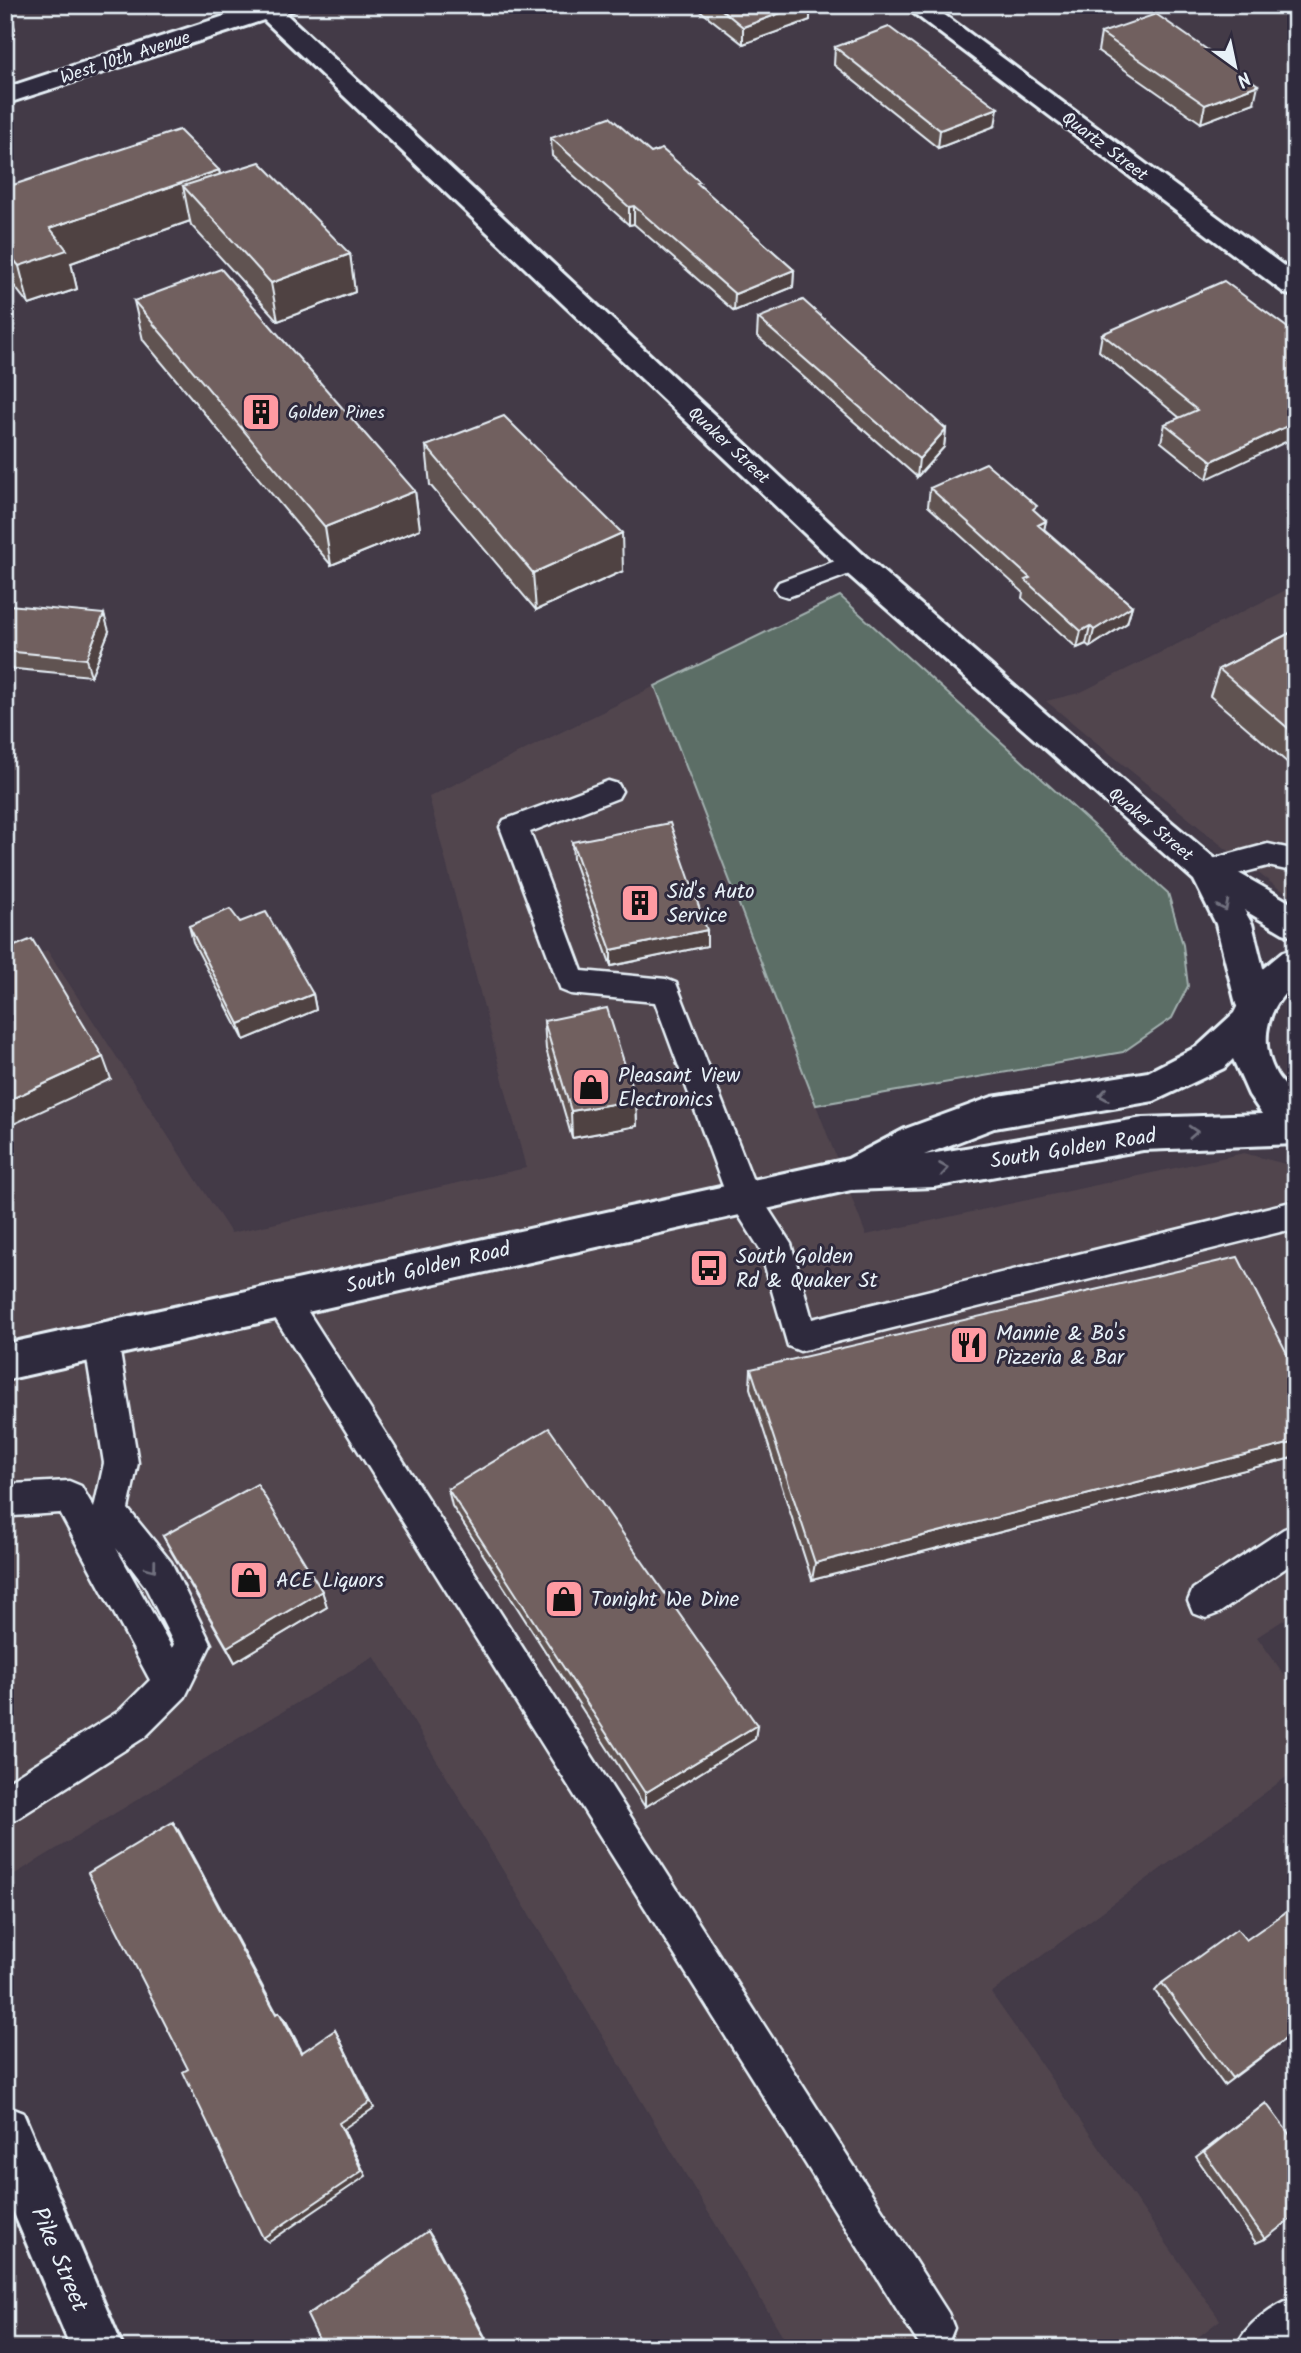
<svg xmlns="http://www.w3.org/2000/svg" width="1301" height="2353" font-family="Kalam,sans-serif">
<rect width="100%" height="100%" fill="#433a47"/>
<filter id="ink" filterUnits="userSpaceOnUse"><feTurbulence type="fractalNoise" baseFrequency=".0143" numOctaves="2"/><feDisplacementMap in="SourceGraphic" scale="14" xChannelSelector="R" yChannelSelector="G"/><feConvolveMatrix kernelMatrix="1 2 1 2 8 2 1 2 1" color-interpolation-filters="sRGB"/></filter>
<g filter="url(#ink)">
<path fill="#51454e" d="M 1296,585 L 1296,897 L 1278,888 L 1221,845 L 1046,701 L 1079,693 Z
M 655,686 L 866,1235 L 1244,1153 L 1296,1167 L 1296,1612 L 1257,1637 L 1296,1691 L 1296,1770 L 991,1993 L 1220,2320 L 1184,2348 L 790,2348 L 374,1656 L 5,1880 L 5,954 L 14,966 L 47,950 L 231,1233 L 526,1168 L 429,797 Z"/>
<path fill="#5b6e66" stroke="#a2b0af" stroke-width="2" d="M 840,596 L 1168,893 L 1183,945 L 1188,986 L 1172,1018 L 1123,1052 L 816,1105 L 655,686 Z"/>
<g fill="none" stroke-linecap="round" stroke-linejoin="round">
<g stroke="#e8f1f8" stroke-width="5">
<path id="service" d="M 854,554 L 863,557 L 867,563 L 863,569 L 788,597 L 779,594 L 775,588 L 779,582 Z
M 608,781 L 618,784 L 622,791 L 618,798 L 530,832 L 582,971 L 666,979 L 676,983 L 757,1191 L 791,1244 L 812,1319 L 1291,1202 L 1296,1204 L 1296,1235 L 1284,1231 L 800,1351 L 788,1346 L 760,1249 L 727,1197 L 655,1002 L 571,994 L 561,990 L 500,827 L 504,820 Z
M 1268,844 L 1296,850 L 1296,872 L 1268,866 L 1207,882 L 1197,879 L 1193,871 L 1197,863 Z
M 282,1286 L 294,1290 L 948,2313 L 954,2328 L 948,2343 L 937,2348 L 918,2343 L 270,1310 L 266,1300 L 270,1290 Z
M 101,1325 L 113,1330 L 118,1340 L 138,1463 L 128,1509 L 171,1562 L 211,1644 L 185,1697 L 145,1737 L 18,1818 L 5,1824 L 5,1783 L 119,1711 L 150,1680 L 60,1513 L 13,1516 L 5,1519 L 5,1487 L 12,1484 L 69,1481 L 81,1486 L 94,1508 L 104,1463 L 84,1340 L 89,1330 ZM 116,1548 L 145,1586 L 174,1644 L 172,1648 Z
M 1296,1525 L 1296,1561 L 1219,1613 L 1206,1618 L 1193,1613 L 1188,1601 L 1193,1589 L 1284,1529 Z
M 1296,2296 L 1296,2344 L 1292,2348 L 1236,2348 C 1245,2324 1272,2306 1296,2296 Z"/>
</g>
<g stroke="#e8f1f8" stroke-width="6">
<path id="minor" d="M 251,5 L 296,5 L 293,10 L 285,13 L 865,556 L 1139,795 L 1219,862 L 1296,906 L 1296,937 L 1283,933 L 1244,910 L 1252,924 L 1272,1004 L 1267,1014 L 1254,1018 L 1241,1014 L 1236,1004 L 1216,924 L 1194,880 L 843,570 L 264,20 L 5,104 L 5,88 L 252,7 Z
M 903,5 L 931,5 L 1296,275 L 1296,296 L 1286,294 Z
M 5,2106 L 23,2113 L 123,2348 L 71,2348 L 5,2192 Z"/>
</g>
<g stroke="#e8f1f8" stroke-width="6">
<path id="secondary" d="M 1296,948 L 1296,983 C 1267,1006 1258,1041 1276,1074 C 1281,1083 1292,1091 1296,1100 C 1299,1108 1296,1134 1296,1144 L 1143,1150 L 934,1187 L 851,1190 L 5,1380 L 5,1344 L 848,1159 L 905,1129 L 992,1097 L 1148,1072 L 1198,1046 L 1234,1013 L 1245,991 L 1260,971 L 1283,952 ZM 1233,1059 L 1249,1095 L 1262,1114 L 1143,1118 L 924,1155 L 994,1128 L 1154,1101 L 1224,1068 Z"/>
</g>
<use href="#service" fill="#2f2a3d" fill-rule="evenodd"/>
<use href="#minor" fill="#2f2a3d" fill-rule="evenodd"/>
<use href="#secondary" fill="#2f2a3d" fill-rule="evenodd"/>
</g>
<path fill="#615351" stroke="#e8f1f8" stroke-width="2" d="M 693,5 L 810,5 L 810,20 L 743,44 Z
M 1101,33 L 1254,103 L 1201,123 L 1098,51 Z
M 835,47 L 995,126 L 938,148 L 834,65 Z
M 551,138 L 651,153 L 700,186 L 794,270 L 793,287 L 734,311 L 634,224 L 629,225 L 552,156 Z
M 219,170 L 220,175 L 350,254 L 355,292 L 278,321 L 191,225 L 190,221 L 71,263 L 77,289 L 29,305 L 5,274 L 5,176 L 13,185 Z
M 134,301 L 415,491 L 420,529 L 331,565 L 143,340 Z
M 758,318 L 946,429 L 944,447 L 917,477 L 757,336 Z
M 1102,334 L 1296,334 L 1207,479 L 1161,442 L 1165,424 L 1180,418 L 1099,351 Z
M 426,446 L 623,571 L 536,610 L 430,485 Z
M 930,488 L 1036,512 L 1046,521 L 1044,529 L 1132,606 L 1127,623 L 1090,647 L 1086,644 L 1077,648 L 1022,598 L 1023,592 L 928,506 Z
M 5,611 L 109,631 L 91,676 L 5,668 Z
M 1296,630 L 1296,770 L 1210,696 L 1219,669 Z
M 572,842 L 707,930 L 707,946 L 611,966 L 573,859 Z
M 240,922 L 313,994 L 316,1010 L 244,1040 L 193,942 L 189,926 Z
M 544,1021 L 636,1100 L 637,1126 L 572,1138 L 546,1049 Z
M 751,1369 L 1296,1371 L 1296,1457 L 812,1580 L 750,1388 Z
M 448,1489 L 757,1725 L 755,1739 L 645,1807 L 452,1506 Z
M 163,1536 L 322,1591 L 327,1607 L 235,1662 L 172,1553 Z
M 1246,1940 L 1296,2031 L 1224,2085 L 1155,1991 L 1162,1983 Z
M 1266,2103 L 1265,2239 L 1256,2243 L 1196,2157 Z"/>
<path fill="#4f4342" stroke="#e8f1f8" stroke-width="2" d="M 802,5 L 810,5 L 810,20 L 743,44 L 743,27 Z
M 10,11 L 15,29 L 5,32 L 5,13 Z
M 1258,85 L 1254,103 L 1201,123 L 1205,105 Z
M 998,108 L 995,126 L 938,148 L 940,130 Z
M 219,170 L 226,208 L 183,186 L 190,221 L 71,263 L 77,289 L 29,305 L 19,266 L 50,228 Z
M 634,206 L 634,224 L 629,225 L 629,207 Z
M 350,254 L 355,292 L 278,321 L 271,283 Z
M 794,270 L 793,287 L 734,311 L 735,294 Z
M 1296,422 L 1296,437 L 1207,479 L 1212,461 Z
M 946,429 L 944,447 L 917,477 L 919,459 Z
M 415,491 L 420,529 L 331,565 L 325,527 Z
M 1046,521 L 1042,539 L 1038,525 Z
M 622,533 L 623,571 L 536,610 L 533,573 Z
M 1132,606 L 1127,623 L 1090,647 L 1094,630 Z
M 104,614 L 109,631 L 91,676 L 86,659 Z
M 1090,626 L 1086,644 L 1077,648 L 1081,631 Z
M 707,930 L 707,946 L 611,966 L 611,950 Z
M 313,994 L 316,1010 L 244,1040 L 239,1024 Z
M 103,1057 L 111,1079 L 5,1128 L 5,1102 Z
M 636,1100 L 637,1126 L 572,1138 L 571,1111 Z
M 1296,1442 L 1296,1457 L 812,1580 L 815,1563 Z
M 322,1591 L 327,1607 L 235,1662 L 227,1647 Z
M 757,1725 L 755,1739 L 645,1807 L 645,1793 Z
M 173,1822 L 179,1831 L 281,2021 L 276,2014 Z
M 279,2012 L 285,2019 L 306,2059 L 301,2053 Z
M 335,2030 L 374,2108 L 343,2129 L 366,2176 L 269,2242 L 263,2238 Z
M 428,2231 L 432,2237 L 491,2348 L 490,2348 Z"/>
<path fill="#71605e" stroke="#e8f1f8" stroke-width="2" d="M 716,5 L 802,5 L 743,27 Z
M 5,6 L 10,11 L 5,13 Z
M 1156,14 L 1258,85 L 1205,105 L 1101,33 Z
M 889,27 L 998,108 L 940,130 L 835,47 Z
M 610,117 L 651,153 L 662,149 L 700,182 L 697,183 L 794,270 L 735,294 L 634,206 L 629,207 L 551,138 Z
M 179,130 L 219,170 L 50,228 L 67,250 L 19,266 L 5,249 L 5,176 L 13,185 Z
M 260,162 L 350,254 L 271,283 L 183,186 Z
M 221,269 L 415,491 L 325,527 L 134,301 Z
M 1224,281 L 1296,334 L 1296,422 L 1212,461 L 1165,424 L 1197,410 L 1102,334 Z
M 803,300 L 946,429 L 919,459 L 758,318 Z
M 504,416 L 622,533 L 533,573 L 426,446 Z
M 986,463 L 1037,506 L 1033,509 L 1046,521 L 1038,525 L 1132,606 L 1094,630 L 1090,626 L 1081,631 L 1025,580 L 1030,578 L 930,488 Z
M 9,605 L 104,614 L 86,659 L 5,651 L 5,611 Z
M 1296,630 L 1296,735 L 1219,669 Z
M 670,823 L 707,930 L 611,950 L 572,842 Z
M 230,909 L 240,922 L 266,912 L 313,994 L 239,1024 L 189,926 Z
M 32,939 L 103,1057 L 5,1102 L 5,950 Z
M 607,1008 L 636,1100 L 571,1111 L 544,1021 Z
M 1238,1257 L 1296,1371 L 1296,1442 L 815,1563 L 751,1369 Z
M 549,1428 L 757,1725 L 645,1793 L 448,1489 Z
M 257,1484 L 322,1591 L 227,1647 L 163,1536 Z
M 173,1822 L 276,2014 L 279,2012 L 301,2053 L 335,2030 L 370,2102 L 339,2123 L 362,2171 L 263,2238 L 183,2072 L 188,2069 L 88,1873 Z
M 1296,1905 L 1296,2031 L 1232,2078 L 1162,1983 L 1237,1929 L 1246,1940 Z
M 1266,2103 L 1296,2143 L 1296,2215 L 1265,2239 L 1204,2152 Z
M 428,2231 L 490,2348 L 323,2348 L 307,2315 Z"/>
<defs><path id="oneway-chevron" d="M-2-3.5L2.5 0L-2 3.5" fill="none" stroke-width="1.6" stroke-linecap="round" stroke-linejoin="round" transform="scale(1.75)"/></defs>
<g stroke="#70707e">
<use href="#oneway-chevron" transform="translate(1224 906) rotate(63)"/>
<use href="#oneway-chevron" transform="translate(1104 1095) rotate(171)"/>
<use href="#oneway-chevron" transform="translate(1193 1132) rotate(-3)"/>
<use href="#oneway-chevron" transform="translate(944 1169) rotate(-9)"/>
<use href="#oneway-chevron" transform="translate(152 1567) rotate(53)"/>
</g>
</g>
<defs>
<g id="building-square" transform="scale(2.0125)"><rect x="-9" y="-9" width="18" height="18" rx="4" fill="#ff9aa2" stroke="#2f2a3d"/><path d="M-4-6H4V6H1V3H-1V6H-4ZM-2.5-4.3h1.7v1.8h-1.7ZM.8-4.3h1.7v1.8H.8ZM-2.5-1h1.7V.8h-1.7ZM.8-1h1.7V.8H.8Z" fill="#111"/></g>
<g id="shop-square" transform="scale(2.0125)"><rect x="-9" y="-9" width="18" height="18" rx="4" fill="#ff9aa2" stroke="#2f2a3d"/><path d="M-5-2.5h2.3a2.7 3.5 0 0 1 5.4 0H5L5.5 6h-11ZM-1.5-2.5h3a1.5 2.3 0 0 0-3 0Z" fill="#111"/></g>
<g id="bus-square" transform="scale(2.0125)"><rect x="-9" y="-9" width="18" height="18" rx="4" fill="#ff9aa2" stroke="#2f2a3d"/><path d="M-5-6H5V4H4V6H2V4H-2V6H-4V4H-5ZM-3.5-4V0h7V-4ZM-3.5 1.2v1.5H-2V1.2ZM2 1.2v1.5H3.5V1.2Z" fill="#111"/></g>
<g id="restaurant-square" transform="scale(2.0125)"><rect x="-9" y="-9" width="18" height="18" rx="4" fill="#ff9aa2" stroke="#2f2a3d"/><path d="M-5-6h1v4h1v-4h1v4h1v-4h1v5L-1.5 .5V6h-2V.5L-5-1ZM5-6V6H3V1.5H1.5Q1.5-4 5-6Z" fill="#111"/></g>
</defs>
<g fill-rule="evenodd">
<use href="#building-square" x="261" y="412"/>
<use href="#building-square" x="640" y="903"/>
<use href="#shop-square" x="591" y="1087"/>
<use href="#bus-square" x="709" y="1268"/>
<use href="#restaurant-square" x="969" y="1345"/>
<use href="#shop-square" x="249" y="1580"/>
<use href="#shop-square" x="564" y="1599"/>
</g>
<g text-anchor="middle" stroke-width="6" stroke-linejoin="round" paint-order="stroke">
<g font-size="18" fill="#e8f1f8" stroke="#2f2a3d">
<text transform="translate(125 57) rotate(-18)" y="6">West 10th Avenue</text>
<text transform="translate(1105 146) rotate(37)" y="6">Quartz Street</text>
<text transform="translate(729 445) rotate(43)" y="6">Quaker Street</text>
<text transform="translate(1151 824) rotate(40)" y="6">Quaker Street</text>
</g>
<g font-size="18" fill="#e8f1f8" stroke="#2f2a3d" text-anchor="start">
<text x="288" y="418">Golden Pines</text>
</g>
<g font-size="21" fill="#e8f1f8" stroke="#2f2a3d" text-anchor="start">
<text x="667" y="898">Sid's Auto<tspan x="667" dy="24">Service</tspan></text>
<text x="618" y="1082">Pleasant View<tspan x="618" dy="24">Electronics</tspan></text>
<text x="736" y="1263">South Golden<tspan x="736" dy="24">Rd &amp; Quaker St</tspan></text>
<text x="996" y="1340">Mannie &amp; Bo's<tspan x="996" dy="24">Pizzeria &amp; Bar</tspan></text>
<text x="276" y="1587">ACE Liquors</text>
<text x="591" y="1606">Tonight We Dine</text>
</g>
<g font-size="21" fill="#e8f1f8" stroke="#2f2a3d">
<text transform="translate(1073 1148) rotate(-9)" y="7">South Golden Road</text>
<text transform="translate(428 1267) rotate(-13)" y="7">South Golden Road</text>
</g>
<g font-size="24" fill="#e8f1f8" stroke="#2f2a3d">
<text transform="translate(60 2259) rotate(67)" y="8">Pike Street</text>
</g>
</g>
<rect width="1301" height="2353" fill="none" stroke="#2f2a3d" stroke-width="28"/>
<rect x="14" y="14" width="1273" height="2325" fill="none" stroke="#e8f1f8" stroke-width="2.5" filter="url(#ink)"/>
<g transform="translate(1235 66) rotate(147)" stroke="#2f2a3d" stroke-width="5" paint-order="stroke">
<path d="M0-5L12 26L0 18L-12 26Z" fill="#e8f1f8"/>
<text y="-10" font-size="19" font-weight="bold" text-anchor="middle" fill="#e8f1f8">N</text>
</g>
</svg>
